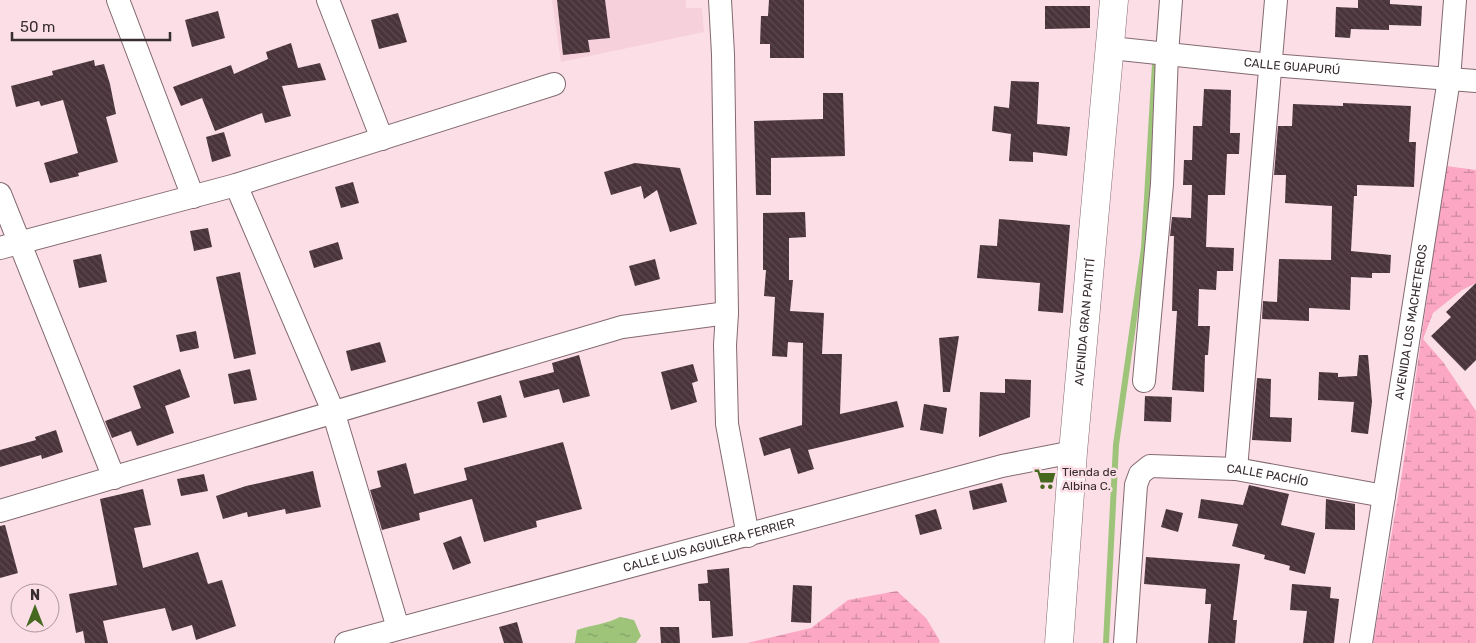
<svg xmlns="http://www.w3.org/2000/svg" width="1476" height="643" font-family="Rubik,sans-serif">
<defs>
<pattern id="wetland-marsh" width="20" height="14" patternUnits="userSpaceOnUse" patternTransform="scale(1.25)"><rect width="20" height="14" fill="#fca8c4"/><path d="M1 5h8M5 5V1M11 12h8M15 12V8" fill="none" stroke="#cd89a0"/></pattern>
<pattern id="water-ripples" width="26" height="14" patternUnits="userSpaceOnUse" patternTransform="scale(1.25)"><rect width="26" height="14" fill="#9ec47a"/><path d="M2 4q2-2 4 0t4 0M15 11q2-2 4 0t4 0" fill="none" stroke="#829f64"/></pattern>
<pattern id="building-back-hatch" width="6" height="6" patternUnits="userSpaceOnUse" patternTransform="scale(1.25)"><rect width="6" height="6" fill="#4a343b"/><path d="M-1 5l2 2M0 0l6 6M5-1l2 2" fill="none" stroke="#5c494f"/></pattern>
</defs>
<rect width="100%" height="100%" fill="#fbdee6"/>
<path fill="#f6d1dc" d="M 552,0 L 686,0 L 686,8 L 702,8 L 704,32 L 561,62 Z"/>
<path fill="url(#wetland-marsh)" d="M 1446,166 L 1476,170 L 1476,283 L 1462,290 L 1433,313 L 1423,339 L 1443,362 L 1476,411 L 1476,643 L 1373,643 L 1402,473 Z
M 897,591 L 926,618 L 940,641 L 939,643 L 747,643 L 811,628 L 848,600 Z"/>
<path fill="url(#water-ripples)" d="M 620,617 L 634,620 L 641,636 L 636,643 L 575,643 L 577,630 C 592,625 607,624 620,617 Z"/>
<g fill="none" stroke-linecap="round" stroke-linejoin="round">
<path stroke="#9ec47a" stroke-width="6" d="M 1106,643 L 1116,445 L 1144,248 L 1155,64"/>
</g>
<path fill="url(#building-back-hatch)" d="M 557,0 L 605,0 L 610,38 L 588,40 L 590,52 L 563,55 Z
M 769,0 L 804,0 L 804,58 L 770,58 L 770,44 L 760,44 L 761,16 L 768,16 Z
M 1358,0 L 1390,0 L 1390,4 L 1422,6 L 1421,26 L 1389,25 L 1389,30 L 1351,29 L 1350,38 L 1335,37 L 1336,7 L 1358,8 Z
M 1045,6 L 1090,6 L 1090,28 L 1045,29 Z
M 218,11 L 225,38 L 192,47 L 185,20 Z
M 398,13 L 407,42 L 379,49 L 371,20 Z
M 291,43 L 298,68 L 320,63 L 326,80 L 282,86 L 291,116 L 265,123 L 262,113 L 215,131 L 202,98 L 181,106 L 173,87 L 231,65 L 234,74 L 268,59 L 266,52 Z
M 94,60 L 95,66 L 104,64 L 110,84 L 116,114 L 106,117 L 118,162 L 78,173 L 79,176 L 50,183 L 44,163 L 78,153 L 63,100 L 41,106 L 39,101 L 16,107 L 11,86 L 53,75 L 52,71 Z
M 1011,81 L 1039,82 L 1037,124 L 1070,127 L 1067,156 L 1033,152 L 1033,162 L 1009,161 L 1011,134 L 992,131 L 994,106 L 1009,108 Z
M 1204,89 L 1231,90 L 1230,133 L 1240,133 L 1239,154 L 1227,154 L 1225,195 L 1208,195 L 1206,247 L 1234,248 L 1233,271 L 1217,271 L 1216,290 L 1199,289 L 1198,326 L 1210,326 L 1208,355 L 1205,355 L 1204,392 L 1172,390 L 1177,311 L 1172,311 L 1174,236 L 1170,236 L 1172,217 L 1191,218 L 1192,185 L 1183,185 L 1184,160 L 1192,160 L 1193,126 L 1202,126 Z
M 823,93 L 843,93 L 845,156 L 771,158 L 771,195 L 756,195 L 754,121 L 823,119 Z
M 1343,103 L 1411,106 L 1409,142 L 1416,142 L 1414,187 L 1357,185 L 1357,196 L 1354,196 L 1351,251 L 1391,255 L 1390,273 L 1372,273 L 1372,278 L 1351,277 L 1350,310 L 1309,308 L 1309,321 L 1262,319 L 1263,301 L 1277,302 L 1279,259 L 1331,260 L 1332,206 L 1285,203 L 1286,175 L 1274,175 L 1278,126 L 1292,126 L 1293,104 L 1343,106 Z
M 224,132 L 231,156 L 212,162 L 206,137 Z
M 635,163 L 680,168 L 697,224 L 670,232 L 657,190 L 644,199 L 641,186 L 611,195 L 604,172 Z
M 353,182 L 359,203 L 341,208 L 335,187 Z
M 805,212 L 806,237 L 789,238 L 789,280 L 793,280 L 790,311 L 824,313 L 822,354 L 842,354 L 840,414 L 897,401 L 904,427 L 808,450 L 814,469 L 798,474 L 790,448 L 764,456 L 759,438 L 802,425 L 803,343 L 788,342 L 787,357 L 772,356 L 775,297 L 764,296 L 766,270 L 763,270 L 763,213 Z
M 999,219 L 1070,225 L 1063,313 L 1038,311 L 1040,283 L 977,278 L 980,245 L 997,246 Z
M 208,228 L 212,247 L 194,251 L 190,231 Z
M 338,242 L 343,259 L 314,268 L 309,251 Z
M 101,254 L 107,282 L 79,288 L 73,260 Z
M 655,259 L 660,279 L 635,286 L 629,266 Z
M 240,272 L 256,354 L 234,359 L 216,277 Z
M 1476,283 L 1476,360 L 1465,371 L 1431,336 L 1451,317 L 1446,312 Z
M 196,331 L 199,348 L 180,352 L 176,335 Z
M 959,336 L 950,392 L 943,392 L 939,338 Z
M 380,342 L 386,362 L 351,371 L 346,351 Z
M 579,355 L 590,396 L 563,403 L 559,389 L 524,398 L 519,381 L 554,372 L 552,363 Z
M 1359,355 L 1368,355 L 1372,402 L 1368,434 L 1351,432 L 1354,402 L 1318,400 L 1319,372 L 1338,373 L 1338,377 L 1357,376 Z
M 693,364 L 698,381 L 692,383 L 697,402 L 671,410 L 661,372 Z
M 180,369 L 190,397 L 165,406 L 174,433 L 137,446 L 131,431 L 112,438 L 105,421 L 141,408 L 133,386 Z
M 250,369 L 257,400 L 234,404 L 228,374 Z
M 1257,378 L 1271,379 L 1270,417 L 1292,418 L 1291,442 L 1252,440 Z
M 1005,379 L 1031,380 L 1030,417 L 979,437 L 980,392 L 1005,393 Z
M 501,395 L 507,417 L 483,423 L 477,402 Z
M 1145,396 L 1172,397 L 1171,422 L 1144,421 Z
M 924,404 L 947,408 L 943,434 L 920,430 Z
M 56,430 L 63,452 L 42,459 L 41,455 L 0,467 L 0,450 L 36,440 L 35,437 Z
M 563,442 L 582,509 L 536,521 L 537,527 L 484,542 L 472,499 L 419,513 L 420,520 L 382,530 L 370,490 L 381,487 L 377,471 L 406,463 L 414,494 L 467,480 L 464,468 Z
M 313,471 L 321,507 L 286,514 L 285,509 L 248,517 L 247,512 L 223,519 L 216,496 L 246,486 Z
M 204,474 L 208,491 L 181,496 L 177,479 Z
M 1002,483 L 1007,502 L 973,510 L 969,491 Z
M 1249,485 L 1289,494 L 1281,525 L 1315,533 L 1305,574 L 1289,570 L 1290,566 L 1264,559 L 1265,555 L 1232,546 L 1238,524 L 1198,518 L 1201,499 L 1243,505 Z
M 143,489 L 151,525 L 134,528 L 143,568 L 198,552 L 208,584 L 222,580 L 236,626 L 196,640 L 192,625 L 172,631 L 165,608 L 103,621 L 108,643 L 85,643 L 83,631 L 76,633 L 69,594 L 117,585 L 100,499 Z
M 1326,499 L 1355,504 L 1355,530 L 1325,529 Z
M 936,509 L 942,529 L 920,535 L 915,515 Z
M 1166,509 L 1183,513 L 1178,532 L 1161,527 Z
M 5,525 L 18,573 L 0,578 L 0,526 Z
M 461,536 L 471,563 L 453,570 L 443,543 Z
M 1146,557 L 1240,564 L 1233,620 L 1237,620 L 1235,643 L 1208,643 L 1211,604 L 1205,604 L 1206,589 L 1144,584 Z
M 729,568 L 733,636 L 712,638 L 710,601 L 699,601 L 698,584 L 708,583 L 707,570 Z
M 1292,584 L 1331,587 L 1330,598 L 1339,599 L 1334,643 L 1303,643 L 1307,611 L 1290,610 Z
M 793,585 L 812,586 L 811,623 L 791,622 Z
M 517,622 L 523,643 L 504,643 L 499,627 Z
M 660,627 L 679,627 L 680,643 L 661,643 Z"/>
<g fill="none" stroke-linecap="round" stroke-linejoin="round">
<g stroke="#836a71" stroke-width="24">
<g id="minor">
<path d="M 118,0 L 193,197"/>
<path d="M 328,0 L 382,139"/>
<path d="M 720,0 L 723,54 L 727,313 L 725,345 L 727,424 L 748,536"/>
<path id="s1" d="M 1111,48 L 1271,65 L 1476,81"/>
<path d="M 236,185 L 333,411 L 398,628"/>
<path d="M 0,194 L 114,478"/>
<path d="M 0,248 L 236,185 L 554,84"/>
<path d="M 1144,381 L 1162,184 L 1167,54 L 1171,0"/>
<path d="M 1236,469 L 1276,0"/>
<path d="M 0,511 L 622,327 L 727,313"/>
<path id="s2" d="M 346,643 L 1002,466 L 1073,452"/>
<path id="s3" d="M 1125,643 L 1136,485 L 1140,474 L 1150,466 L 1236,469 L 1384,496"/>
<path id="s4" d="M 1361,643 L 1449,79 L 1455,0"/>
</g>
</g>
<g stroke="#836a71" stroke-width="29">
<g id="major">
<path id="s5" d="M 1059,643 L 1073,452 L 1114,0"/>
</g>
</g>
<use href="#minor" stroke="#fff" stroke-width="22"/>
<use href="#major" stroke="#fff" stroke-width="28"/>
</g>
<defs>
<g id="supermarket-bare" transform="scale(1.725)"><path d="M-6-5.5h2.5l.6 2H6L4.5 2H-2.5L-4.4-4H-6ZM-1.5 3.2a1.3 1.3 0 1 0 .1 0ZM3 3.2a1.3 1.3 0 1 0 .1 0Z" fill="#46681f" stroke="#fbdee6" stroke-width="2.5" paint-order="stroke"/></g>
</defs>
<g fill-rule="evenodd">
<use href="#supermarket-bare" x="1045" y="479"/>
</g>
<g text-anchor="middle" stroke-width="5" stroke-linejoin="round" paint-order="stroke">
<g font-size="12" fill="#372c30" stroke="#fbdee6">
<text dy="4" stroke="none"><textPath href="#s1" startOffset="182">CALLE GUAPURÚ</textPath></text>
<text dy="4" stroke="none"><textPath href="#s5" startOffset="322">AVENIDA GRAN PAITITÍ</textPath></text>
<text dy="4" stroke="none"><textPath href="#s4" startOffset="325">AVENIDA LOS MACHETEROS</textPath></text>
<text dy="4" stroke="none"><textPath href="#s3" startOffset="301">CALLE PACHÍO</textPath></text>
<text dy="4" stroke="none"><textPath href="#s2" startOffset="376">CALLE LUIS AGUILERA FERRIER</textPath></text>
</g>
<g font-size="12" fill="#372c30" stroke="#fbdee6" text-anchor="start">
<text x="1062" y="476">Tienda de<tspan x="1062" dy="14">Albina C.</tspan></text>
</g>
</g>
<g transform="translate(35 608)"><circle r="24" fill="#fbdee6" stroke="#ad979d"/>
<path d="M0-4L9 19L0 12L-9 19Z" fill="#46681f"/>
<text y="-8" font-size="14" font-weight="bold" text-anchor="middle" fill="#372c30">N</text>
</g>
<path d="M12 32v8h158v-8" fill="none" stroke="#372c30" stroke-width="2.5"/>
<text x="20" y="32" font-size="15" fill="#372c30" stroke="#fbdee6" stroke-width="4" paint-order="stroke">50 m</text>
</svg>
